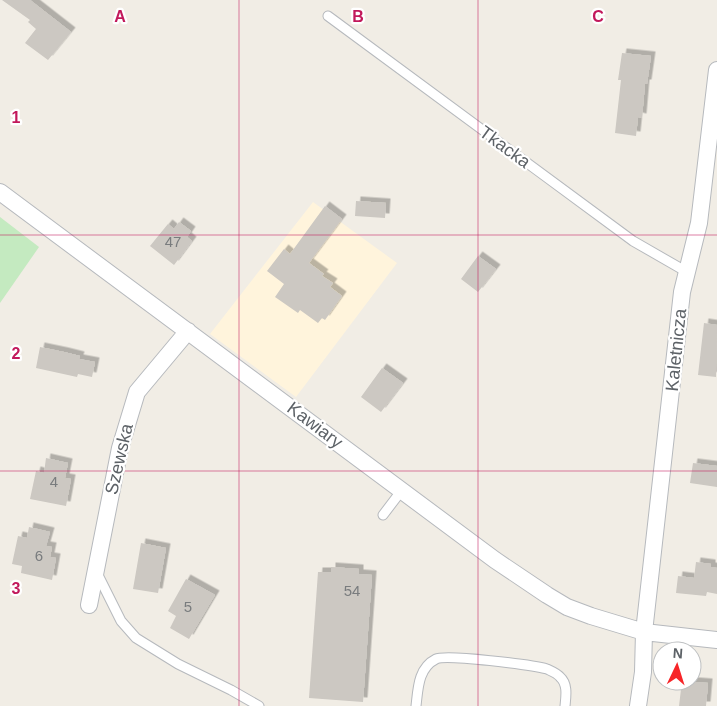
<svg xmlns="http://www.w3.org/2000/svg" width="717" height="706" font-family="Arial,sans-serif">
<defs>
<filter id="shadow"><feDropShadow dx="4.5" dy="-4.5" stdDeviation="0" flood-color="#0004"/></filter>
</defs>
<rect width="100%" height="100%" fill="#f1ede5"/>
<path fill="#fff4dc" d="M 313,202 L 397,263 L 296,397 L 210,334 Z"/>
<path fill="#c4eac0" d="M 0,217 L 39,247 L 0,303 Z"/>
<path fill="#ccc8c2" filter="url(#shadow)" d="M 2,0 L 30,0 L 71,32 L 48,60 L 25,43 L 36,29 L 28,22 L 30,20 Z
M 622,53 L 651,56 L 647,84 L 645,84 L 642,118 L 638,117 L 636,136 L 615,133 L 621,80 L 618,80 Z
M 356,201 L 386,203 L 385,218 L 355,216 Z
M 325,206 L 342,219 L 309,263 L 324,274 L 322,276 L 333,283 L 330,287 L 342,296 L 325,320 L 322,318 L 318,323 L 300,310 L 298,313 L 275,297 L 284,284 L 267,271 L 284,249 L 290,254 Z
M 179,222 L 191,231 L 187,237 L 192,241 L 174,265 L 150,246 L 168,224 L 174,229 Z
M 478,256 L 496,269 L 478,292 L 461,279 Z
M 704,323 L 717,325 L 716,377 L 698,375 Z
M 40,347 L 64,352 L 80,356 L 79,359 L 95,362 L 92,377 L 78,374 L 77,377 L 36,368 Z
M 382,368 L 403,383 L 381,412 L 361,397 Z
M 46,458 L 68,463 L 65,478 L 71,479 L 66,506 L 30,499 L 36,471 L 44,473 Z
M 693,463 L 717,466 L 717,487 L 690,483 Z
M 29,527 L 50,532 L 46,546 L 52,547 L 50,557 L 56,558 L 52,580 L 21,573 L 22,566 L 12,564 L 18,536 L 27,538 Z
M 141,543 L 166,548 L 158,593 L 133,589 Z
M 696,562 L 711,564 L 711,567 L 717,568 L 717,594 L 707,592 L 706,596 L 676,593 L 678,576 L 694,578 Z
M 331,567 L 359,569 L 359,574 L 372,575 L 363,702 L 309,698 L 318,572 L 331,572 Z
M 186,579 L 215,595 L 189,639 L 170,628 L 176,616 L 168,611 Z
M 682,681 L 708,683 L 706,706 L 679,706 Z"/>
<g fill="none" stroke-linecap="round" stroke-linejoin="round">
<g stroke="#b6b9bd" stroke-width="11">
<path id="service" d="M 328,16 L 633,241 L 687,272
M 383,515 L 402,490
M 97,573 L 121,621 L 136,638 L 178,664 L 231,690 L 259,706
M 416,706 C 418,689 418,668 436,659 C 446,654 533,665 547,669 C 551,671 557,673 560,677 C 568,684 566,696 565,706"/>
</g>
<g stroke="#b6b9bd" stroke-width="18">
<path id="minor" d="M 0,192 L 495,560 L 547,595 L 567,607 L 591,616 L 644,632 L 717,640
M 89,605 L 120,448 L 137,392 L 188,331
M 638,706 L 643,672 L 644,632 L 682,292 L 699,223 L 717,70"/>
</g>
<use href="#service" stroke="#fff" stroke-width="9"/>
<use href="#minor" stroke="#fff" stroke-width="16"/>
</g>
<path fill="none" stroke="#c2185b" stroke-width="1" stroke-opacity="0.55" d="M 239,0 L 239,706M 478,0 L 478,706M 0,235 L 717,235M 0,471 L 717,471"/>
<g text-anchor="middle" stroke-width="4.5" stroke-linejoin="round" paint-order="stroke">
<g font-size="15" fill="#797c7e">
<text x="173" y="247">47</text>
<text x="54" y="487">4</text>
<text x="39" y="561">6</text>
<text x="352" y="596">54</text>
<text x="188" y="612">5</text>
</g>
<g font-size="18" fill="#5d6267" stroke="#fff">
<text transform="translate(505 147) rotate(36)" y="6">Tkacka</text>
<text transform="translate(676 350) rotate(-84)" y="6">Kaletnicza</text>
<text transform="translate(315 425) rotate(37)" y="6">Kawiary</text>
<text transform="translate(119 459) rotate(-77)" y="6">Szewska</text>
</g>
</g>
<g font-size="16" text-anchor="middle" font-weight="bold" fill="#c2185b" stroke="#fff" stroke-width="4.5" stroke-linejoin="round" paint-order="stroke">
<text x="120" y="22">A</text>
<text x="358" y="22">B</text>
<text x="598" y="22">C</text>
<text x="16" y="123">1</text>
<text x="16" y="359">2</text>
<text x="16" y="594">3</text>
</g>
<g transform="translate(677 666) rotate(4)"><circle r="24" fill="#ffffff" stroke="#bec0c2"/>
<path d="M0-4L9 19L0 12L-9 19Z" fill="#f72528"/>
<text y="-8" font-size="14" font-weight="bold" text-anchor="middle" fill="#5d6267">N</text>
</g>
</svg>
